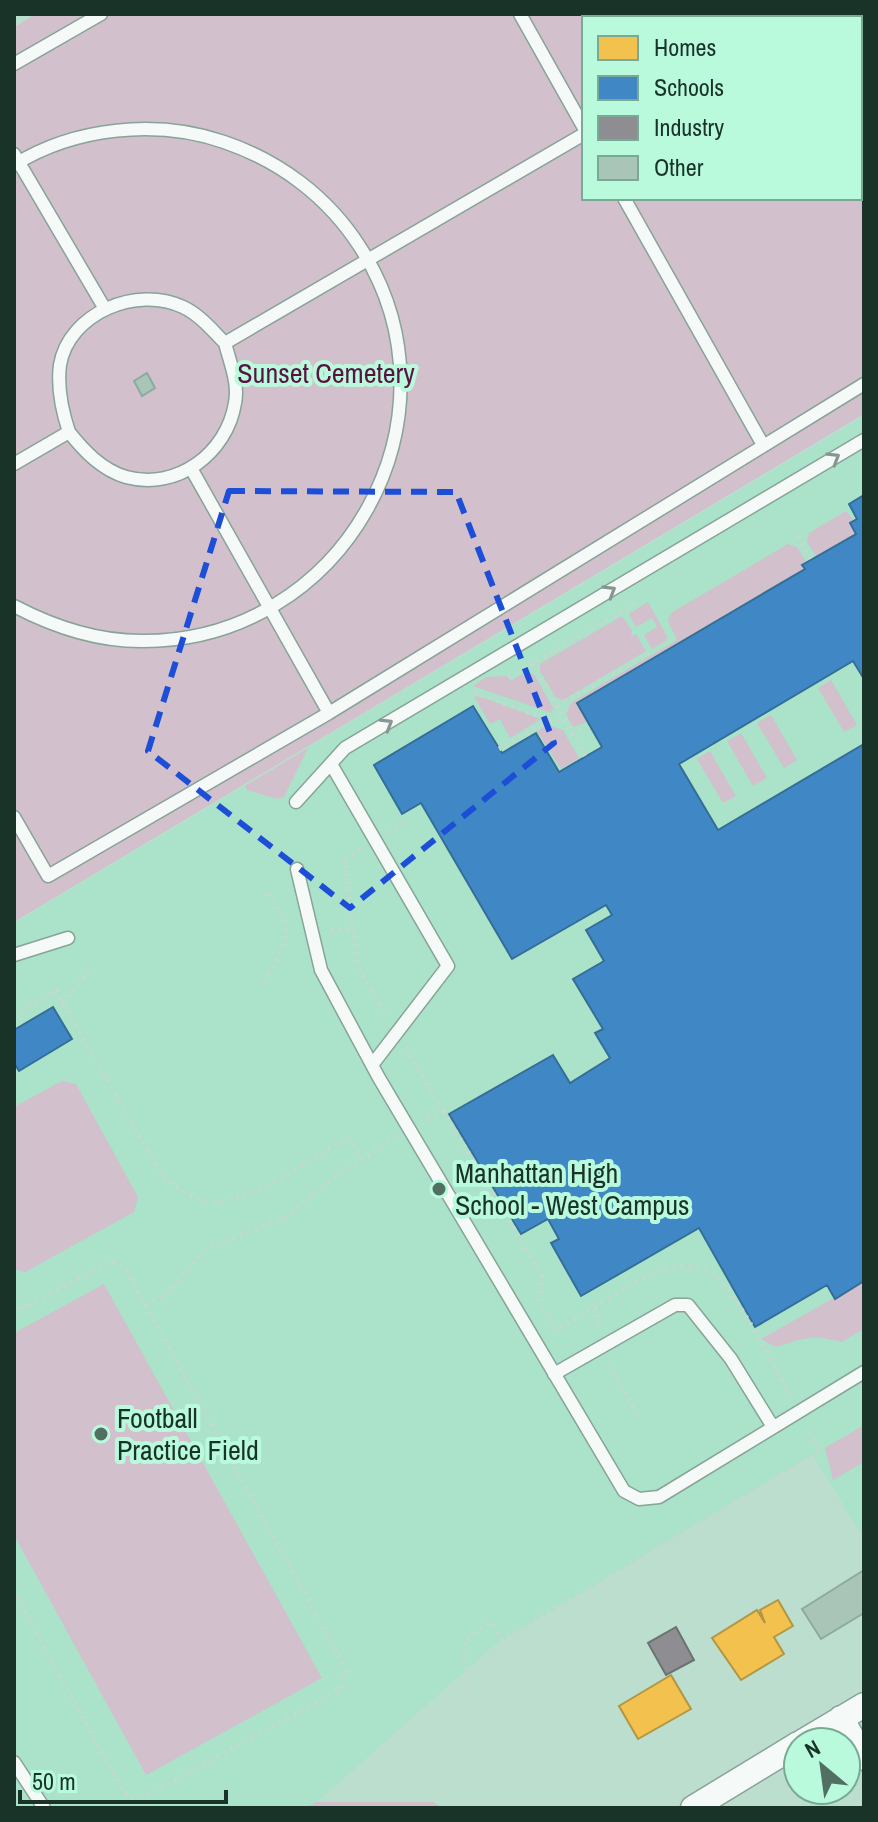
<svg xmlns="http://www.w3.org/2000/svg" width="878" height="1822" font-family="'Archivo Narrow',sans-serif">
<rect width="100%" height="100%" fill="#bbdecf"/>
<path fill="#aae2ca" d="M 864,416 L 864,1539 L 813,1455 L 492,1647 L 317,1802 L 304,1808 L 17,1808 L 14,1802 L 14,923 Z"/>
<path fill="#d2c0cc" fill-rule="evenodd" d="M 36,14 L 864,14 L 864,414 L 14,922 L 14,27 ZM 584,18 L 860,18 L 860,198 L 584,198 Z
M 846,511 L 854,521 L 850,524 L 856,534 L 816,556 L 807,542 L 809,533 Z
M 788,544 L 797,547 L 807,563 L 803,565 L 805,569 L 577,703 L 587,722 L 573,727 L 566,714 L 571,703 L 677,640 L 668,621 L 671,613 Z
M 648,602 L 667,636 L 666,641 L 652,649 L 644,635 L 657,627 L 652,618 L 636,627 L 629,614 Z
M 622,616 L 632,630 L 631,636 L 636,634 L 646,651 L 563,700 L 556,698 L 540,671 L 540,664 Z
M 526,672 L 534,674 L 553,708 L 552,713 L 473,686 L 486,677 L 507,676 L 510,681 Z
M 831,680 L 857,725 L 844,732 L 818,688 Z
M 474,696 L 484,698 L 541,719 L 510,738 L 500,719 L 490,724 Z
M 771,715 L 797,760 L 784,768 L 757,723 Z
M 548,725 L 563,730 L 579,758 L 561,769 L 537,731 Z
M 741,733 L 767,778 L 753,786 L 727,741 Z
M 308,748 L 284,797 L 277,799 L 247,790 L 245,786 Z
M 710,751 L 736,796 L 723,803 L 697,759 Z
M 62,1081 L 76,1084 L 138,1197 L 134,1212 L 25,1272 L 14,1269 L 14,1107 Z
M 864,1281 L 864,1329 L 842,1342 C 812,1334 804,1338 776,1347 L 761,1339 Z
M 104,1284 L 322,1678 L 146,1775 L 14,1535 L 14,1333 Z
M 864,1425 L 864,1462 L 833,1480 L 825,1448 Z
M 317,1802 L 433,1802 L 444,1808 L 304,1808 Z"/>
<path fill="#f2c14e" stroke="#b19643" stroke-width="2" d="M 778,1600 L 793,1626 L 774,1637 L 784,1654 L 741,1680 L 712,1638 L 757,1610 L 765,1623 L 760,1610 Z
M 671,1675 L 691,1709 L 638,1739 L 619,1706 Z"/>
<path fill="#3f88c5" stroke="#346e96" stroke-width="2" d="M 864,495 L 864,679 L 853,661 L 679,764 L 718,830 L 864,744 L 864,1281 L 835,1299 L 827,1285 L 755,1327 L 699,1228 L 581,1296 L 551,1243 L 559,1239 L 548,1219 L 521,1234 L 449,1114 L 553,1055 L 570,1083 L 610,1058 L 595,1033 L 603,1029 L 573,979 L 604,961 L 586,930 L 612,915 L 606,905 L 512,959 L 421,803 L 402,814 L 374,765 L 473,706 L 502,753 L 536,733 L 559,772 L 602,747 L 577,703 L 805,569 L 802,565 L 856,534 L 850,523 L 857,519 L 849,504 Z
M 53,1007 L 72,1039 L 19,1071 L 14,1063 L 14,1030 Z"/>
<path fill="#8d8d92" stroke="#6a7272" stroke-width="2" d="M 676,1627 L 694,1660 L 666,1675 L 648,1643 Z"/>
<path fill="#a8c5b8" stroke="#8eaa9f" stroke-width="2" d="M 147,373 L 155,388 L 142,396 L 134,381 Z
M 864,1570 L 864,1613 L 821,1639 L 802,1609 Z"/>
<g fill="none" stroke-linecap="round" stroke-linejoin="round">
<g stroke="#88a397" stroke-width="15">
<path id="service" d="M 520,14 L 584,128
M 747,14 L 749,18
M 799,18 L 806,14
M 14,64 L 101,14
M 14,154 L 105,309
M 14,165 C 75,127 157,119 224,142 C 280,161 328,197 360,247 C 470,417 343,643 141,641 C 96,641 54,627 14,606
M 624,198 L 763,445
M 69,432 C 62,411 57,388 60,365 C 69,313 137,285 183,307 C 200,315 212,330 225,343
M 14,464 L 69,432 C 84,451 102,470 126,477 C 177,491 227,453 235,403 C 239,383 230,363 225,343 L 584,134
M 192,470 L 329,713
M 331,764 L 448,966 L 372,1065
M 296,802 L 345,748 L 864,440
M 14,817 L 48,876 L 329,713 L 864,384
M 297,869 L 321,970 L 379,1078 L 624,1491 L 639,1499 L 659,1497 L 864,1372
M 14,955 L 68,938
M 554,1374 L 675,1305 L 688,1305 L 731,1359 L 773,1427
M 14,1762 L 44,1808"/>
</g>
<g stroke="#88a397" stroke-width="27">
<path id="minor" d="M 841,1718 L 864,1758
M 802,1742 L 864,1705
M 693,1808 L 798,1744"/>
</g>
<path stroke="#cbd6d1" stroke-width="5" stroke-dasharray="2 6" stroke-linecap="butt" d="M 798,536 L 811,560
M 533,664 L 585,756
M 509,677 L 641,600
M 474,692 L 549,720 L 499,749
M 557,706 L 651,652
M 549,720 L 566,722
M 572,734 L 585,727
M 389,832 L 409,821
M 360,850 L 345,859 L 358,966 L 386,1015
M 331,930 L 354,929
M 264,982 C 288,937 297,933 265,889
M 63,1004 L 163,1176 C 175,1186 192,1198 207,1201 C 243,1208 312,1158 344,1140 L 349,1138 L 363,1158
M 14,1015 L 56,991 L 63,1004 L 89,970
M 406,1048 L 443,1111 L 425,1121
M 443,1111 L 542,1276 L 539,1301 L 556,1330 C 589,1311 622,1287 657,1272 C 670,1266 692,1264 705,1269 C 732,1281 774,1367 790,1395
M 14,1299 L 20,1310
M 146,1305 L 168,1293 L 207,1248 L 287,1217 L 337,1175 L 396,1138
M 595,1308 L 600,1328
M 14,1313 L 111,1261 L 125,1268 L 341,1660 L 346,1671 L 341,1689 L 140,1799 L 132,1799 L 122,1789 L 14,1592
M 608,1365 L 638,1415
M 466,1685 L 464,1641 L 490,1622 L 501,1640 L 820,1452 L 807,1430"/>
<use href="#service" stroke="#f5faf8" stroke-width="12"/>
<use href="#minor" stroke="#f5faf8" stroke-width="24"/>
</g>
<defs><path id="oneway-chevron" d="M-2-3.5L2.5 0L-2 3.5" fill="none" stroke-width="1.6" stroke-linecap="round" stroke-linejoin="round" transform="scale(2)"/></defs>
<g stroke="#879690">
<use href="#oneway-chevron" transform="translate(834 458) rotate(-31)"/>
<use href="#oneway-chevron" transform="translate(610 591) rotate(-31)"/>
<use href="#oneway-chevron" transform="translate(387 724) rotate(-31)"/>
</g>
<path fill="none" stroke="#1d4ed8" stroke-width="6" stroke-dasharray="16 10" stroke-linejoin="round" d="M 229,491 L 456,492 L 554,743 L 350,908 L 148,751 Z"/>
<g fill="#526f63" stroke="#b9fadd" stroke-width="3">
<circle cx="439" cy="1189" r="8"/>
<circle cx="101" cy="1434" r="8"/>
</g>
<g text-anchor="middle" stroke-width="8" stroke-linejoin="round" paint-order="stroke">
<g font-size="28" fill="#5a1241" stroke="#b9fadd">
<text x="326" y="383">Sunset Cemetery</text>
</g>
<g font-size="28" fill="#193329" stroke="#b9fadd" text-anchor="start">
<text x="455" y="1183">Manhattan High<tspan x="455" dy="32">School - West Campus</tspan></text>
<text x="117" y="1428">Football<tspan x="117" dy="32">Practice Field</tspan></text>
</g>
</g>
<rect width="878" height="1822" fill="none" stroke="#193329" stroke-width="32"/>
<rect x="582" y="16" width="280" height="184" fill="#b9fadd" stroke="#79aa95" stroke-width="2"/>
<rect x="598" y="36" width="40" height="24" fill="#f2c14e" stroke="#79aa95" stroke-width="2"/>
<text x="654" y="56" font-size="24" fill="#193329">Homes</text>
<rect x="598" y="76" width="40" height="24" fill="#3f88c5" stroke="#79aa95" stroke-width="2"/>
<text x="654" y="96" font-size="24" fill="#193329">Schools</text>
<rect x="598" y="116" width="40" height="24" fill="#8d8d92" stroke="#79aa95" stroke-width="2"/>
<text x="654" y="136" font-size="24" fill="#193329">Industry</text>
<rect x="598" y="156" width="40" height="24" fill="#a8c5b8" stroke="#79aa95" stroke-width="2"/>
<text x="654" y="176" font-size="24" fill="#193329">Other</text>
<g transform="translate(822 1766) rotate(331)"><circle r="38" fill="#b9fadd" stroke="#79aa95" stroke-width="2"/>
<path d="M0-6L14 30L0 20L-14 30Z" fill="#526f63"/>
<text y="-12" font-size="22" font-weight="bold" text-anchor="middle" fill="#193329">N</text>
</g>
<path d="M20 1790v12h206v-12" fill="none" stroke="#193329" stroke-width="4"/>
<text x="32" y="1790" font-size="24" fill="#193329" stroke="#b9fadd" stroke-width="6" paint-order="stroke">50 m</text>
</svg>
